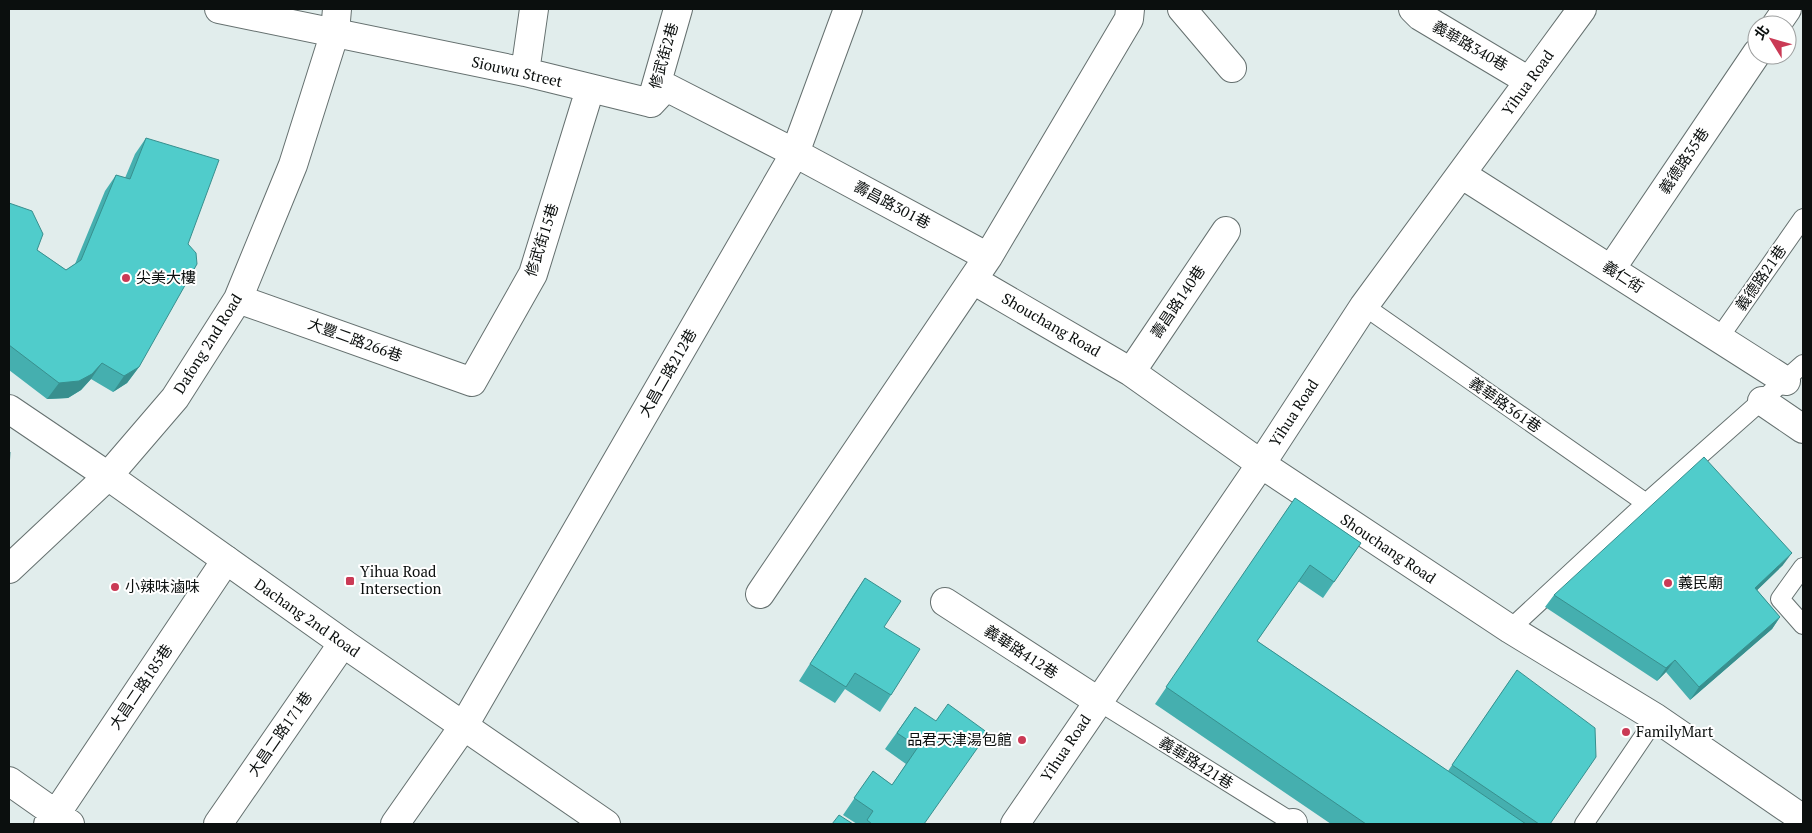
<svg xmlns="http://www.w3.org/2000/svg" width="1812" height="833" font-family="'PT Serif','Noto Sans TC',serif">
<rect width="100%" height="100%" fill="#e1edec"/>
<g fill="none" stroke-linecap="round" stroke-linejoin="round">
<g stroke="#65706f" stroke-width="20">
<path id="lane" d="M 1364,306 L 1646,503
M 1719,338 L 1803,218
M 1803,567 L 1780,599 L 1803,625
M 1510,629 L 1646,503 L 1803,364
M 1098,701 L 1295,824
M 1584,824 L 1656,718"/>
</g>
<g stroke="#65706f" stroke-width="30">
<path id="street" d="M 219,9 L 525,72 L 651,103
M 1182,9 L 1232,68
M 1413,9 L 1420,16 L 1529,81
M 1776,25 L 1787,9
M 525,72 L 534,9
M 651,103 L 666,87 L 795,153 L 988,257
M 651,103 L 678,9
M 1461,174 L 1786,381
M 1611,269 L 1757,53
M 973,280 L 1131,372 L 1261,464 L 1510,629 L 1656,718 L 1803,819
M 238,299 L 472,382 L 533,274 L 590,89
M 1131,372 L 1226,231
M 1762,401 L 1803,429
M 9,569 L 108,476 L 175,398 L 238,299 L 293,165 L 335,32 L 337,9
M 760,594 L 988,257 L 1129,19 L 1130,9
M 945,602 L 1098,701
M 9,781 L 70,824
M 48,824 L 56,814 L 226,560
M 218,824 L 343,643
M 395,824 L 463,727 L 795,153 L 848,9
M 1015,824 L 1261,464 L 1364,306 L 1582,9
M 1292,824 L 1293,823"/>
</g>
<g stroke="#65706f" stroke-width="30">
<path id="secondary" d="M 9,409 L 108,476 L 343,643 L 606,824"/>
</g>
<use href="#lane" stroke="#fff" stroke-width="18"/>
<use href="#street" stroke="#fff" stroke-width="28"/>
<use href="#secondary" stroke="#fff" stroke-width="28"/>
</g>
<path fill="#45afaf" d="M 146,138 L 139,367 L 127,383 L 113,392 L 91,379 L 81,390 L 68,398 L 47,399 L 9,370 L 9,203 L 37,250 L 66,270 L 75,264 L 105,191 L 116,175 L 125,178 L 135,154 Z
M 1295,498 L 1361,543 L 1323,598 L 1298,581 L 1257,641 L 1448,771 L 1517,670 L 1550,824 L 1331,824 L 1155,704 Z
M 1783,565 L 1757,590 L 1780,617 L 1772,629 L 1690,700 L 1666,672 L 1657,681 L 1545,607 L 1554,595 Z
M 865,578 L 884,627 L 891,695 L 880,712 L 845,689 L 835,703 L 799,681 L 854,594 Z
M 915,707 L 924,824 L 857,824 L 843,815 L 873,771 L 892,785 L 906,764 L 885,749 Z"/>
<path fill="#388f8e" d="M 102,363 L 91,379 L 81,390 L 68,398 L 47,399 L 59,383 Z
M 139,367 L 127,383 L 113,392 L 124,376 Z
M 1792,553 L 1783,565 L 1746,601 L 1755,588 Z
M 1780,617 L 1772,629 L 1690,700 L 1699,687 Z
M 1675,660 L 1666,672 L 1657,681 L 1666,668 Z"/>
<path fill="#50cccb" stroke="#388f8e" d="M 146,138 L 219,160 L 188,244 L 196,253 L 197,264 L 139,367 L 124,376 L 102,363 L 92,374 L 79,381 L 59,383 L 9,345 L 9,203 L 32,211 L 43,234 L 37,250 L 66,270 L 81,260 L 116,175 L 130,179 Z
M 9,451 L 10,452 L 9,468 Z
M 1704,457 L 1792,553 L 1755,588 L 1780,617 L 1699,687 L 1675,660 L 1666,668 L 1554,595 Z
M 1295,498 L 1361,543 L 1334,582 L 1310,565 L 1257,641 L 1526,824 L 1366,824 L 1166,687 Z
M 865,578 L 901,601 L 884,627 L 920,649 L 891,695 L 855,673 L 846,687 L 810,664 Z
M 1517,670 L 1595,728 L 1596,757 L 1550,824 L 1539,824 L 1452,765 Z
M 948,704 L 988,733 L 924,824 L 872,824 L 867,820 L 873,811 L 854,798 L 873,771 L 892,785 L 918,747 L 897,733 L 915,707 L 936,721 Z
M 839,815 L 853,824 L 832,824 Z"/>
<g fill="#ca3a55" stroke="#fff" stroke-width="2">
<circle cx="126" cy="278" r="5"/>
<rect x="345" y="576" width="10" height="10" rx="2.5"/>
<circle cx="1668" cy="583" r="5"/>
<circle cx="115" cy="587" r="5"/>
<circle cx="1626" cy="732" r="5"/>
<circle cx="1022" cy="740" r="5"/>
</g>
<g text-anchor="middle" stroke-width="4" stroke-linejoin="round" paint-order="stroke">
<g font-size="15" fill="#0b0f0e" stroke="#fff">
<text transform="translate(1470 46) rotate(30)" y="5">義華路340巷</text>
<text transform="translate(664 56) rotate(-74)" y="5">修武街2巷</text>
<text transform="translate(517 72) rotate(13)" y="5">Siouwu Street</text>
<text transform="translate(1528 83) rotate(-54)" y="5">Yihua Road</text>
<text transform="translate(1684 161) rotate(-56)" y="5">義德路35巷</text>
<text transform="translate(892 205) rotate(28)" y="5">壽昌路301巷</text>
<text transform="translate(542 240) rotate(-72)" y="5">修武街15巷</text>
<text transform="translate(1623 277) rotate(33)" y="5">義仁街</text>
<text transform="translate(1761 278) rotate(-55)" y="5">義德路21巷</text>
<text transform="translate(1178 302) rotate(-56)" y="5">壽昌路140巷</text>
<text transform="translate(1051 325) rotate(30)" y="5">Shouchang Road</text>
<text transform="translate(355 340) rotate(20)" y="5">大豐二路266巷</text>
<text transform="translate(208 344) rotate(-58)" y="5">Dafong 2nd Road</text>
<text transform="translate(668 373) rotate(-60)" y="5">大昌二路212巷</text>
<text transform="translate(1505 405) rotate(35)" y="5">義華路361巷</text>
<text transform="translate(1294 413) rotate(-57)" y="5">Yihua Road</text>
<text transform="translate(1388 549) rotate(34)" y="5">Shouchang Road</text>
<text transform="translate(307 618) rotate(35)" y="5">Dachang 2nd Road</text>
<text transform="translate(1021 652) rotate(33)" y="5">義華路412巷</text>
<text transform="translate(141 687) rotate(-56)" y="5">大昌二路185巷</text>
<text transform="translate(280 734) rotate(-55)" y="5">大昌二路171巷</text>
<text transform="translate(1066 748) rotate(-56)" y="5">Yihua Road</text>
<text transform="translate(1196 763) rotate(32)" y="5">義華路421巷</text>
</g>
<g font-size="15" fill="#0b0f0e" stroke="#fff" text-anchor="start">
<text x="136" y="283">尖美大樓</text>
<text x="360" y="577">Yihua Road<tspan x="360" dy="17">Intersection</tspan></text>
<text x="1678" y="588">義民廟</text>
<text x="125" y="592">小辣味滷味</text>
<text x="1636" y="737">FamilyMart</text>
<text x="1012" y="745" text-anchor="end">品君天津湯包館</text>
</g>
</g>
<rect width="1812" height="833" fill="none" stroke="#0b0f0e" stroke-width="20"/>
<g transform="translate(1772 40) rotate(307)"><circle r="24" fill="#ffffff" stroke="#9d9f9f"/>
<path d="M0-4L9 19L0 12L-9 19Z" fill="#ca3a55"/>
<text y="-8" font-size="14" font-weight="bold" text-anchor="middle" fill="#0b0f0e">北</text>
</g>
</svg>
